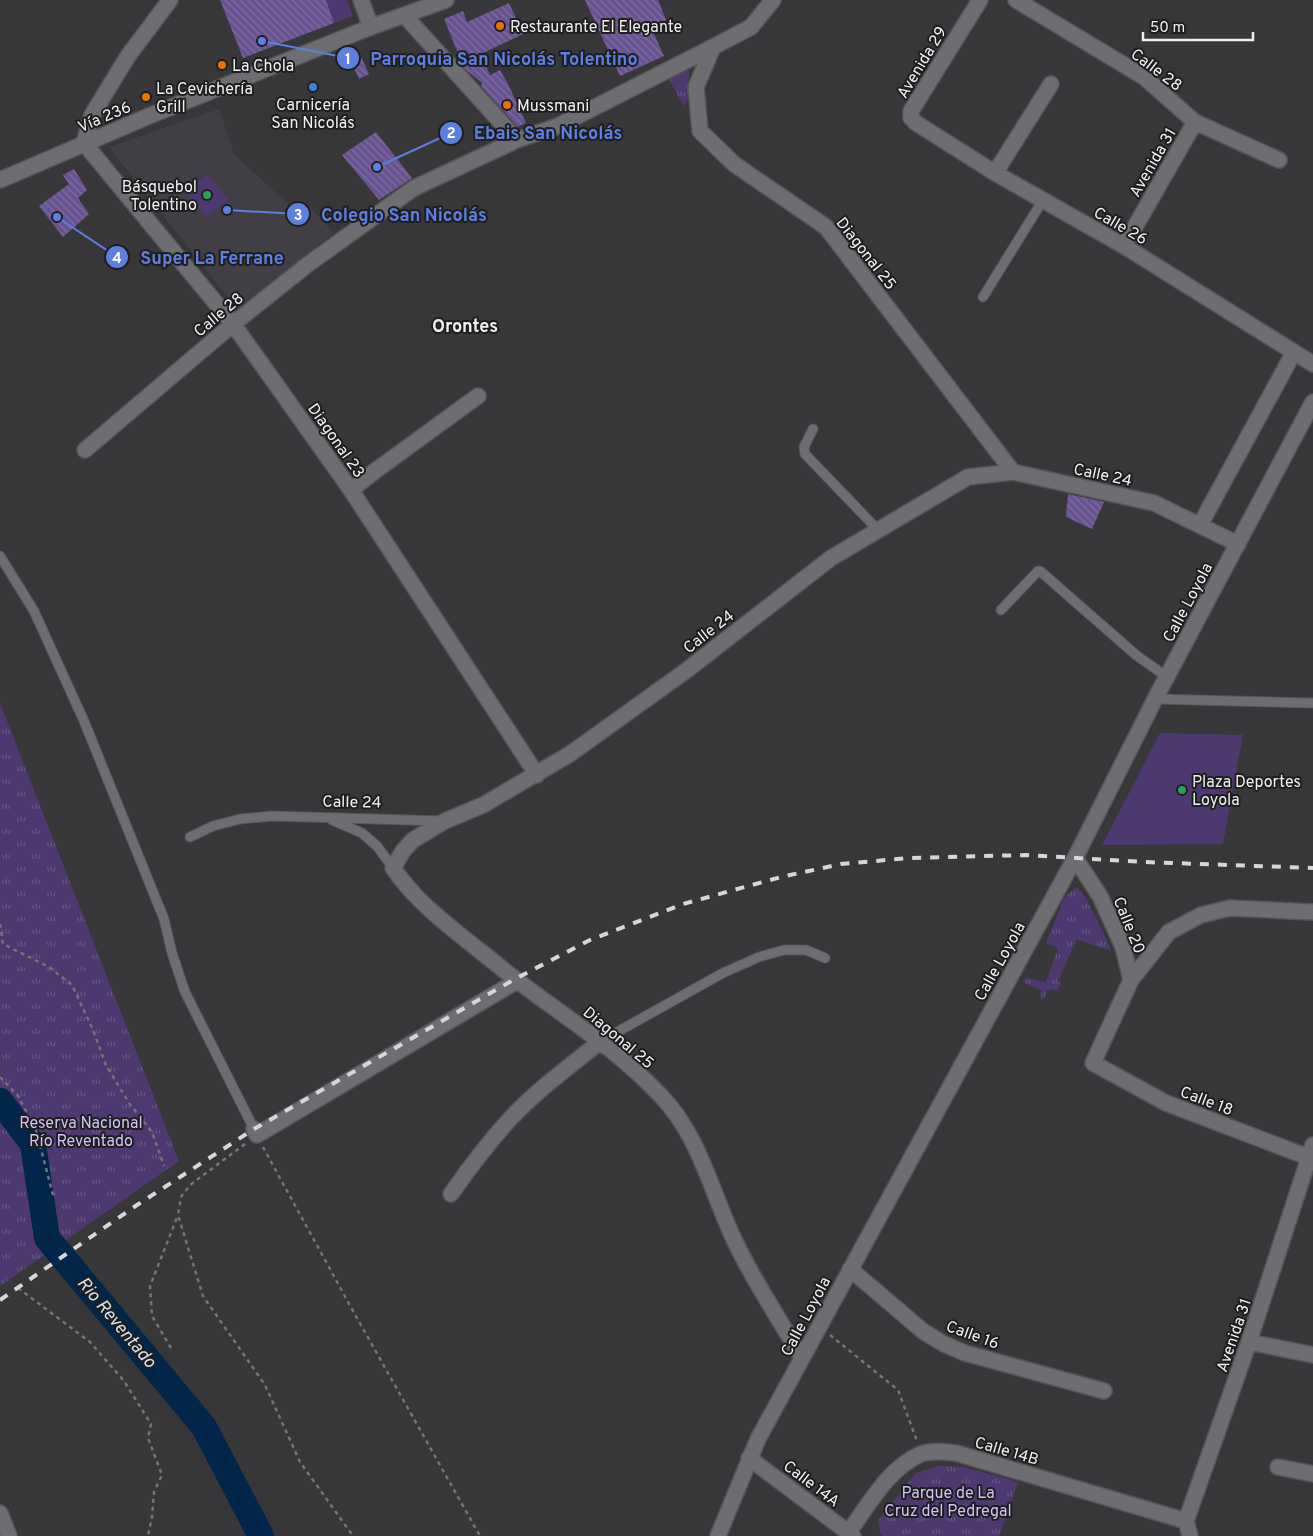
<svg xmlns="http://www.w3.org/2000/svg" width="1313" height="1536" font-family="Overpass,sans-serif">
<defs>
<pattern id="park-tufts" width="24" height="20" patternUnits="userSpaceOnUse" patternTransform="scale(1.25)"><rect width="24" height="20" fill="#4d396f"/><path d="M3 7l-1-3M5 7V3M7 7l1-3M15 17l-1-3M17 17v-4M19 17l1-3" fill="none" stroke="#675684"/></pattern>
<pattern id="building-back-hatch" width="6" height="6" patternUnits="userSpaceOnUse" patternTransform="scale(1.25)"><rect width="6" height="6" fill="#685390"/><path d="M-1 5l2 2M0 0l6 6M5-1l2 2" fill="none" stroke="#7e6ca0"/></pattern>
</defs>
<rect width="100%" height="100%" fill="#373639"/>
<path fill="#413e46" d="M 219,109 L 234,154 L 299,214 L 308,205 L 334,233 L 237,309 L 109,147 Z"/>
<path fill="#4d396f" d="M 326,0 L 347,0 L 353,16 L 334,23 Z
M 207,174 L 228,199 L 206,217 L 185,191 Z
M 1160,733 L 1243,735 L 1223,844 L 1102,845 Z"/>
<path fill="url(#park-tufts)" d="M 689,66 L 688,100 L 684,106 L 665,73 Z
M 0,703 L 179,1161 L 0,1286 Z
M 1076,887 C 1086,895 1086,900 1092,910 C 1099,924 1105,936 1111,950 C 1099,949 1088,941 1076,940 L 1058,982 L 1061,983 L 1057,991 L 1052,989 L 1047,991 L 1044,999 L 1040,999 L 1042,991 L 1023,982 L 1027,978 L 1046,982 L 1058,948 L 1046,943 L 1064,898 Z
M 939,1466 L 964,1467 L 1018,1482 L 999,1536 L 882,1536 L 880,1532 L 878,1520 L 916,1473 Z"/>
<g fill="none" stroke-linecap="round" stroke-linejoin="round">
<path stroke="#01264a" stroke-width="26" d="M 0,1101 L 33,1144 L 47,1238 L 204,1427 L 261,1536"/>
</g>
<path fill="url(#building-back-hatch)" d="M 220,0 L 326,0 L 334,23 L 243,58 Z
M 585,0 L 658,0 L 666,20 L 651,27 L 664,56 L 620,76 Z
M 509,3 L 523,34 L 481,54 L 490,75 L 500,70 L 508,84 L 526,123 L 518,127 L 481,86 L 482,83 L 464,68 L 444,19 L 463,11 L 467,22 Z
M 358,50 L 369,74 L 359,79 L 348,55 Z
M 376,132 L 412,178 L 379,200 L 342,155 Z
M 74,169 L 87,190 L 78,198 L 89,214 L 63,237 L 39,206 L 69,184 L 63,175 Z
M 1068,494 L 1104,502 L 1092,529 L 1066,517 Z"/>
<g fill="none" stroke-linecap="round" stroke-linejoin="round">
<g stroke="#555457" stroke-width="11">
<path id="lane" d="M 983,297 L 1043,200
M 813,429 L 804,447 L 805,454 L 878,530
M 0,556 L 34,611 L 84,721 L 164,919 L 172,953 L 185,992 L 254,1129
M 1001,610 L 1038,571 L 1040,571 L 1136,655 L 1167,677
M 1155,699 L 1313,703
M 332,820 L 362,833 L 377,846 L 393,868
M 190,837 L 213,826 L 240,819 L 272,816 L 442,821
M 601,1041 L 723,973 L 759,957 L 784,950 L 806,950 L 825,958"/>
</g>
<g stroke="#555457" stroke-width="18">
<path id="street" d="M 170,0 L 128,56 L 92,115 L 84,143 L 233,324 L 351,490 L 537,775
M 361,0 L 371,27
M 980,0 L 911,111 L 911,118 L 916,123 L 995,173 L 1124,246 L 1313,364
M 1016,0 L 1144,77 L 1195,122 L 1279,160
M 405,16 L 517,140
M 713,47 L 696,87 L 700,131 L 734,164 L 826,227 L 1013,472
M 995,173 L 1051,84
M 1124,246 L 1195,122
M 85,450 L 233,324 L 307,265 L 414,188 L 517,140 L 558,126 L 713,47 L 751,27 L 773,0
M 351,490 L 375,471 L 478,396
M 1200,525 L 1294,352
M 1075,858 L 1100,896 L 1123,947 L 1131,980 L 1169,932 L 1201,915 L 1230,908 L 1313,912
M 1131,980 L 1093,1063 L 1166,1103 L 1313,1159
M 254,1129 L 257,1135 L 517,981
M 451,1194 C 469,1168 488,1143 510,1119 C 537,1090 570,1066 601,1041
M 850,1269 L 924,1332 L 944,1344 L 965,1353 L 1104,1391
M 1249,1342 L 1313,1355
M 802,1358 C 778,1317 751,1277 731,1233 C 710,1186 697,1133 661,1096 C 619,1051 567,1018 519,982 C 506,972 493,961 480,951 C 449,926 416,902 393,868 L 403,851 L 413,840 L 445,821 L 483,805 L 570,754 L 687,670 L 831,558 L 968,477 L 1013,472 L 1154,503 L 1238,544
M 749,1458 L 853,1536
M 1278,1467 L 1313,1474
M 0,1513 L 9,1536
M 848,1533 C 868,1506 888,1468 921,1454 C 932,1450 945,1452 956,1453 L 1186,1521
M 1190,1536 L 1186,1521 L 1249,1342 L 1313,1145"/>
</g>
<g stroke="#555457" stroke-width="18">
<path id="secondary" d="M 0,180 L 149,116 L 371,27 L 446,0
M 718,1536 L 758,1439 L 1075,858 L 1155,699 L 1313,402"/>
</g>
<path stroke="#757477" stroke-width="2.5" stroke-dasharray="4 4" stroke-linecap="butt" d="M 0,924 L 3,944 L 49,967 L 72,985 L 93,1030 L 106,1065 L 129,1103 L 152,1132 L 164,1166
M 0,1077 L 18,1096 L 36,1130 L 53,1195
M 245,1144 L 190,1185 L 181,1197 L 178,1215 L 203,1296 L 265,1385 L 300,1462 L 353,1536
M 263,1147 L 353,1311 L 480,1536
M 18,1288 L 90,1342 L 124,1381 L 151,1424 L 148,1438 L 162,1475 L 154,1492 L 152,1517 L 148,1536
M 830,1335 L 898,1390 L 917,1441
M 171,1348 L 152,1316 L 150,1286 L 178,1215"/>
<use href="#lane" stroke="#6e6d71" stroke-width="9"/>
<use href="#street" stroke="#6e6d71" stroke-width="15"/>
<use href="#secondary" stroke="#6e6d71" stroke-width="15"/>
<path stroke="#d7d7d9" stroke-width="4" stroke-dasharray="9 9" stroke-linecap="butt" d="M 0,1300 L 137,1205 L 254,1129 L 515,979 L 590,940 L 683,904 L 781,877 L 841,864 L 909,858 L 1026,855 L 1144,862 L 1313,868"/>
</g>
<g fill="#e8710a" stroke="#1e1e1f" stroke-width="2">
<circle cx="500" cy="26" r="5"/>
<circle cx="222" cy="65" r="5"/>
<circle cx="146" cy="97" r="5"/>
<circle cx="507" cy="105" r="5"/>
</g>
<circle fill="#3f7fe0" stroke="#1e1e1f" stroke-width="2" cx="313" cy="87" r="5"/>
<g fill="#2e9e5b" stroke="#1e1e1f" stroke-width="2">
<circle cx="207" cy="195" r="5"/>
<circle cx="1182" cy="790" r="5"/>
</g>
<g text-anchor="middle" stroke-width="4" stroke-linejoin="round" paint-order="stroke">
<g font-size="16" fill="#f0f0f2" stroke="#1e1e1f" text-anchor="start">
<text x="510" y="32">Restaurante El Elegante</text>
<text x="232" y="71">La Chola</text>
<text x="156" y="94">La Cevichería<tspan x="156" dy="18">Grill</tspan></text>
<text x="313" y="110" text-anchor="middle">Carnicería<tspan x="313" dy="18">San Nicolás</tspan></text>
<text x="517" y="111">Mussmani</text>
<text x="197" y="192" text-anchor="end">Básquebol<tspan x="197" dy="18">Tolentino</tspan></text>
<text x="1192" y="787">Plaza Deportes<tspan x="1192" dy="18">Loyola</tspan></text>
</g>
<g font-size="16" fill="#f0f0f2" stroke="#1e1e1f">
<text transform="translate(921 62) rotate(-59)" y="6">Avenida 29</text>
<text transform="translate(1157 69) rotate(37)" y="6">Calle 28</text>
<text transform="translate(104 116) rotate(-23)" y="6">Vía 236</text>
<text transform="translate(1152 162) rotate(-60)" y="6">Avenida 31</text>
<text transform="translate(1121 225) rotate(30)" y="6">Calle 26</text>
<text transform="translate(867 253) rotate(52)" y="6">Diagonal 25</text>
<text transform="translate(218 314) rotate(-40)" y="6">Calle 28</text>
<text transform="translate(337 440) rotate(55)" y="6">Diagonal 23</text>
<text transform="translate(1103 474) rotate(12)" y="6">Calle 24</text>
<text transform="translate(1187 602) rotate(-62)" y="6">Calle Loyola</text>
<text transform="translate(708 631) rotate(-38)" y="6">Calle 24</text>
<text transform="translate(352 801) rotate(1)" y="6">Calle 24</text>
<text transform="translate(1130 925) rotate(68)" y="6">Calle 20</text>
<text transform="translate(999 961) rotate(-61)" y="6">Calle Loyola</text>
<text transform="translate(619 1037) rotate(40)" y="6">Diagonal 25</text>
<text transform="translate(1207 1100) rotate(21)" y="6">Calle 18</text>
<text transform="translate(805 1316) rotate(-62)" y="6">Calle Loyola</text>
<text transform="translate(973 1334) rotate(20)" y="6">Calle 16</text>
<text transform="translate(1233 1335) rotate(-71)" y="6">Avenida 31</text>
<text transform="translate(1007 1450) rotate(16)" y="6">Calle 14B</text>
<text transform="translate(812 1483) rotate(37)" y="6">Calle 14A</text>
</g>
<g font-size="16" fill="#d2c1f8" stroke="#1e1e1f">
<text x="81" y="1128">Reserva Nacional<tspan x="81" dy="18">Río Reventado</tspan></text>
<text x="948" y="1498">Parque de La<tspan x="948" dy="18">Cruz del Pedregal</tspan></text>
</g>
<g font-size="18" font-weight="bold" fill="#f0f0f2" stroke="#1e1e1f">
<text x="465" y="332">Orontes</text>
</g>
<g font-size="18" font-style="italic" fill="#d5e2f2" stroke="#1e1e1f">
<text transform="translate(117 1322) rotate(50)" y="6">Rio Reventado</text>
</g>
</g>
<path fill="none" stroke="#5c7fe0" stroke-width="2" d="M262 41L348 58M377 167L451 133M227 210L298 214M57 217L117 257"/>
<g fill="#5c7fe0" stroke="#1e1e1f" stroke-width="2">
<circle cx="262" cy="41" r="5"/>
<circle cx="377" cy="167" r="5"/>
<circle cx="227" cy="210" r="5"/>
<circle cx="57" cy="217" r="5"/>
<circle cx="348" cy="58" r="12"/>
<circle cx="451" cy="133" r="12"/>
<circle cx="298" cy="214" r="12"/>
<circle cx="117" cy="257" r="12"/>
</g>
<g font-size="15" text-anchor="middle" font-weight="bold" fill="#fff">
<text x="348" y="64">1</text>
<text x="451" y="138">2</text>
<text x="298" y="220">3</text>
<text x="117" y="263">4</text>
</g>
<g font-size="18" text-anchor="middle" font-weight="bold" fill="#5c7fe0" stroke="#1e1e1f" stroke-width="4" stroke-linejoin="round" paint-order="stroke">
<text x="504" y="65">Parroquia San Nicolás Tolentino</text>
<text x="548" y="139">Ebais San Nicolás</text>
<text x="404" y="221">Colegio San Nicolás</text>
<text x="212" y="264">Super La Ferrane</text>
</g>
<path d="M1143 32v8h110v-8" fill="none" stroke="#f0f0f2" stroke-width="2.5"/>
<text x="1150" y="32" font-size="15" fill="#f0f0f2" stroke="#1e1e1f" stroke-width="4" paint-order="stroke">50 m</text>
</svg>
